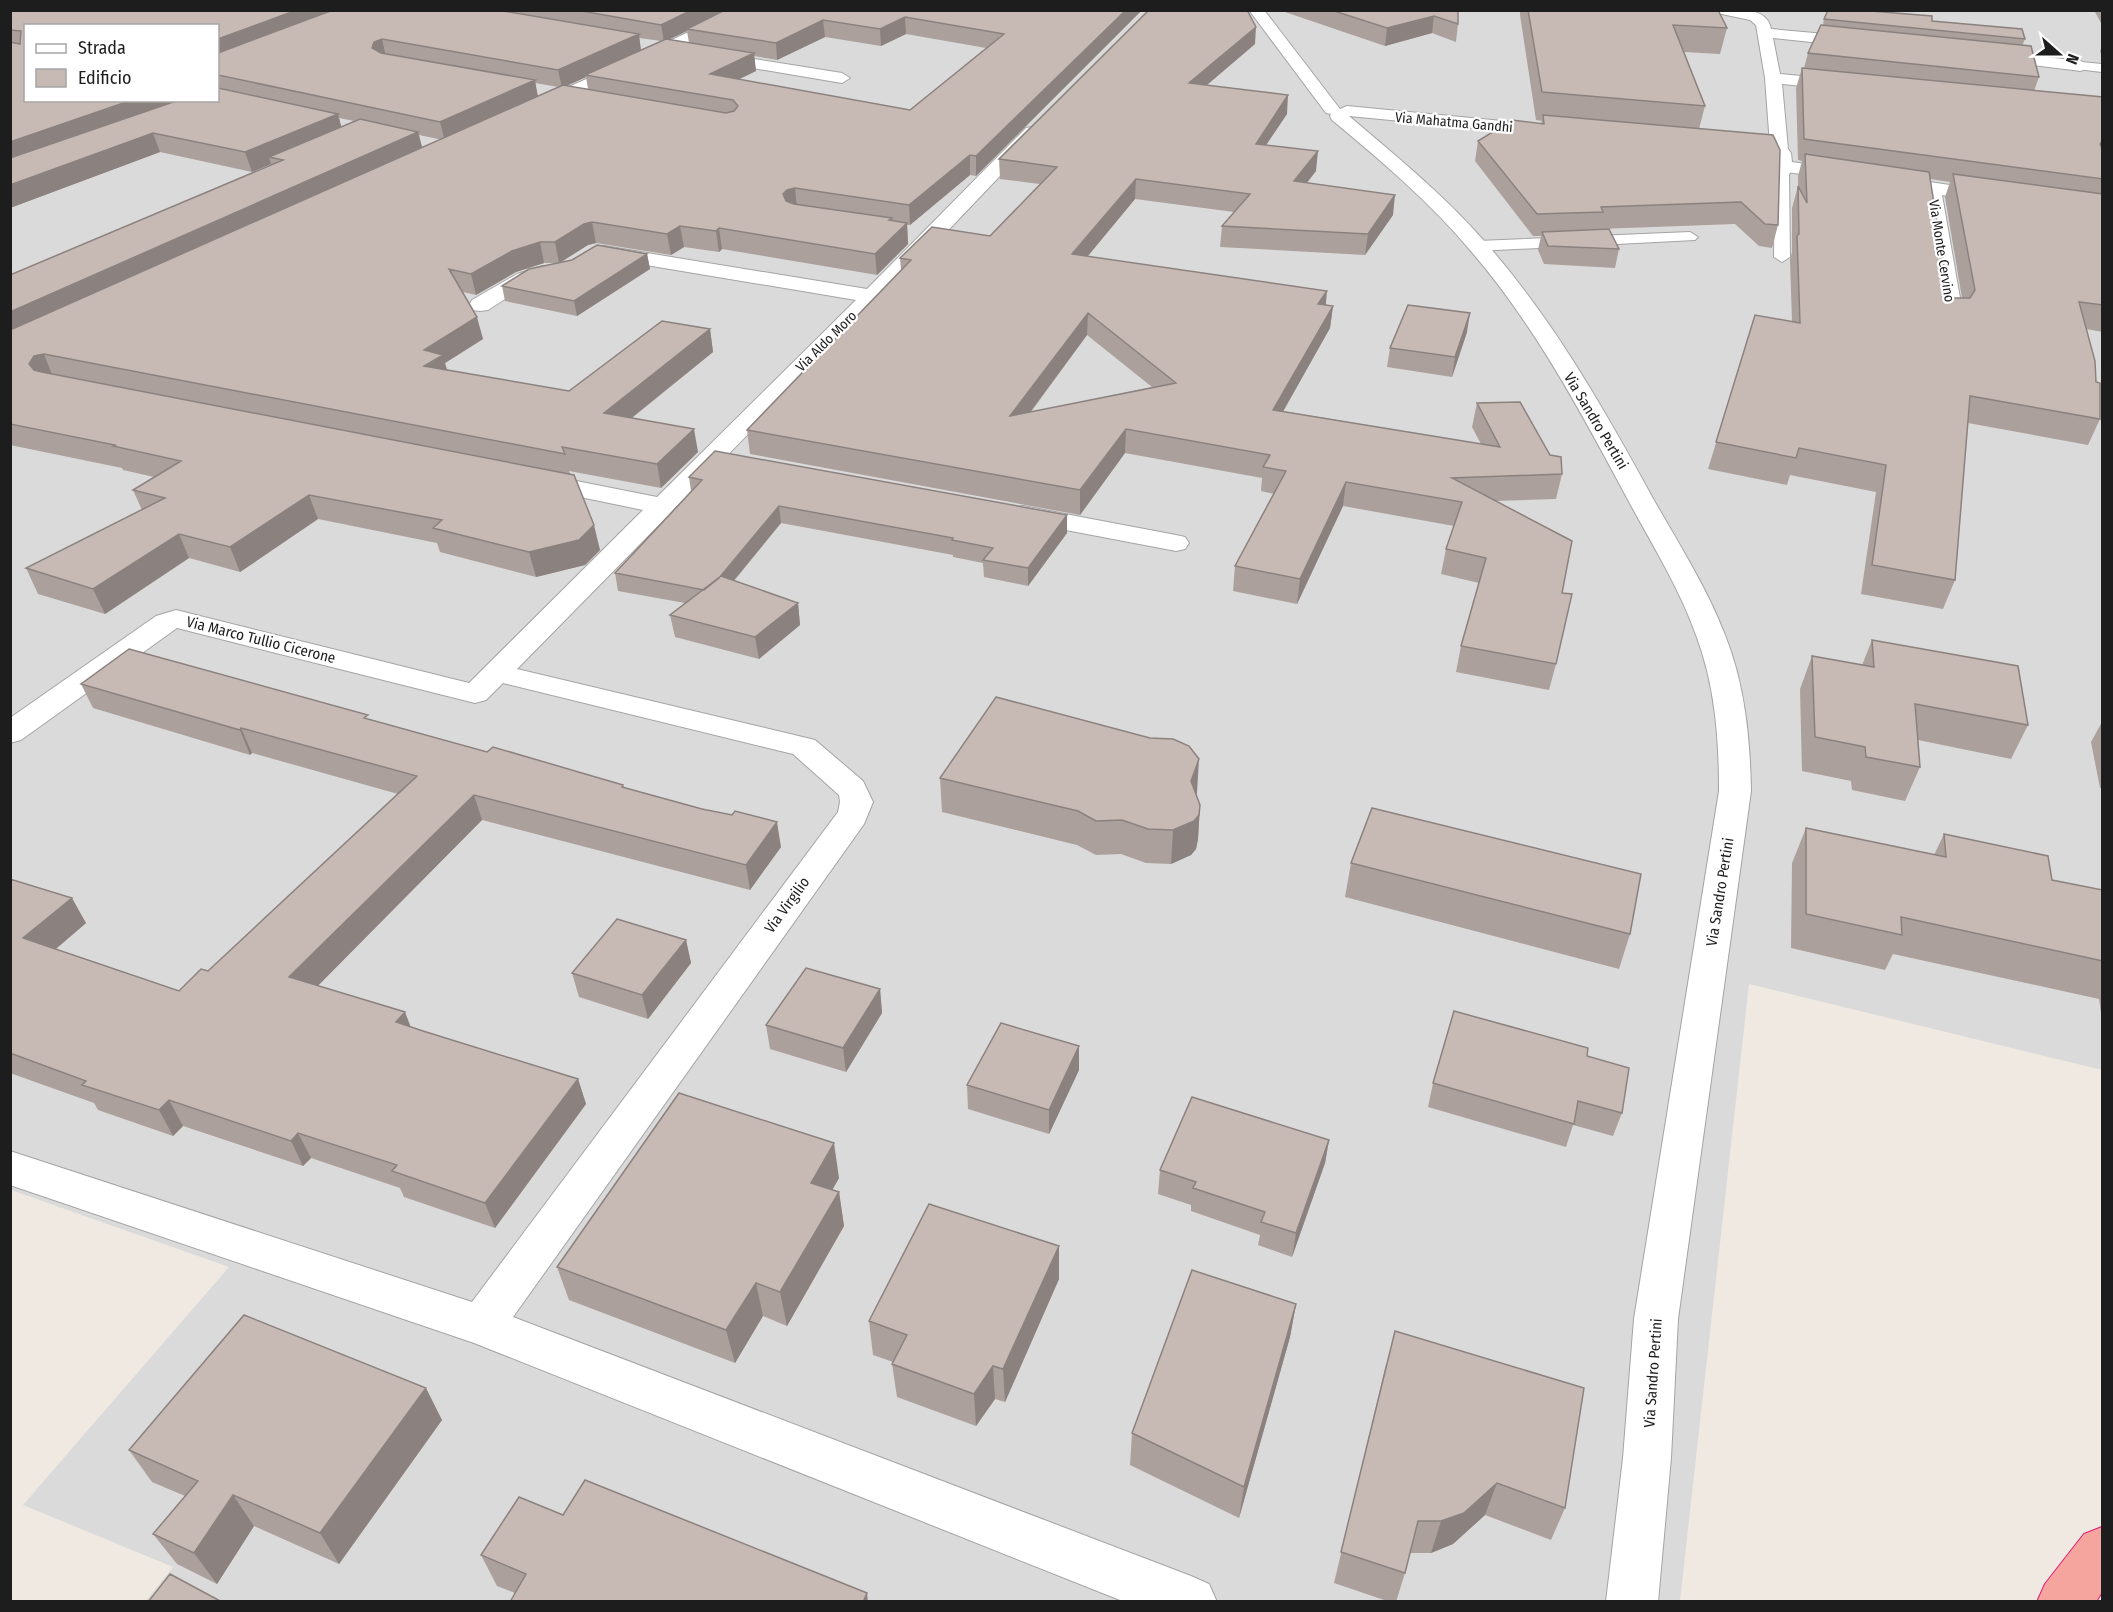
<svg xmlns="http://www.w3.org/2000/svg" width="2113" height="1612" font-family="'Fira Sans Condensed',sans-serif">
<rect width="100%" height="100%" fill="#efe9e2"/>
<path fill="#dbdada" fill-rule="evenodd" d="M 11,11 L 2102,11 L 2102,1070 L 1749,984 L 1680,1601 L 146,1601 L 173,1567 L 23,1505 L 229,1267 L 11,1190 ZM 26,26 L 218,26 L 218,100 L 26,100 Z"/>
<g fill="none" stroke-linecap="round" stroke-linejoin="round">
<g stroke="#a4a4a4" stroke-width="2">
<path id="service" d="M 2081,62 L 2102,64 L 2102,72 L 2077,69 L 2077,63 Z
M 1786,163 L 1793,167 L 1789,175 L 1790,257 L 1782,262 L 1774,257 L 1775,175 L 1781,164 Z
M 1690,232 L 1698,237 L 1695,240 L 1478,251 L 1470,246 L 1478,241 Z"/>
</g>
<g stroke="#a4a4a4" stroke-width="2">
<path id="minor" d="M 737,10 L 757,10 L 548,110 L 542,111 L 534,106 L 536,102 Z
M 1249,10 L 1264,10 L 1340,109 L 1347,106 L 1554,126 L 1557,130 L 1554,134 L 1548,135 L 1349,116 C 1396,156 1444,195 1485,242 C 1552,318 1603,407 1651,495 C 1677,541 1706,586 1725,635 C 1745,685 1750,738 1751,791 L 1678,1319 L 1671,1458 L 1658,1602 L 1606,1602 L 1623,1458 L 1634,1319 L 1719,791 C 1719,738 1715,685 1696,635 C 1679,587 1651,543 1627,498 C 1581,412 1534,324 1470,250 C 1429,201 1380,160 1332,120 L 1330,116 L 1331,114 L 1326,113 Z
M 1715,10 C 1733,10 1767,5 1771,29 L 1859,37 L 1867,42 L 1859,47 L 1773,38 L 1780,74 L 1843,80 L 1851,85 L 1843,90 L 1782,84 L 1788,149 L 1791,153 L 1792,162 L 1998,192 L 2000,196 L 1998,200 L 1991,202 L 1942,195 L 1963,315 L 1960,320 L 1952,321 L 1944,320 L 1941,315 L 1923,192 L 1787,172 L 1777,169 L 1773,156 L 1731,150 L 1728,146 L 1731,142 L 1737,141 L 1770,145 L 1765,78 L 1756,25 L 1750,20 L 1717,13 Z
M 1990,51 L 2081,61 L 2089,66 L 2081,71 L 1985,59 L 1982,56 Z
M 710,52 L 842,73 L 850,78 L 842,83 L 705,60 L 702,57 L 705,54 Z
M 1032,127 L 1038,128 L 1041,132 L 1038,136 L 938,241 L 517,669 L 815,740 L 863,781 L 873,802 L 864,824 L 513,1317 L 1191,1576 L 1209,1584 L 1217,1602 L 1125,1602 L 474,1343 L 10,1185 L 10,1151 L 472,1302 L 838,812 L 840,802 L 839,795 L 793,754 L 503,683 L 486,700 L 475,703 L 177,628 L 21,740 L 10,743 L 10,718 L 156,616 L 176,610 L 469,683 L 643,510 L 527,486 L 523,481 L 527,476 L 536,473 L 657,497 L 856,300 L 604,258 L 597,256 L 594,252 L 597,248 L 604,246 L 867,289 L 1026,128 Z
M 543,266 L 550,268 L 553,272 L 550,276 L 531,282 L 488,310 L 480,311 L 472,310 L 469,305 L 472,300 L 517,274 Z
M 1023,506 L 1176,535 L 1185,537 L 1189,543 L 1185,549 L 1176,551 L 1014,520 L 1010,514 L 1014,508 Z"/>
</g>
<g stroke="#e11a7a" stroke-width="2">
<path id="trunk" d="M 2102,1527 L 2102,1592 L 2096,1602 L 2037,1602 L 2045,1584 L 2084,1534 Z"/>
</g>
<use href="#service" fill="#fff" fill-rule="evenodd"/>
<use href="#minor" fill="#fff" fill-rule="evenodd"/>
<use href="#trunk" fill="#f5a49e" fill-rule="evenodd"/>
</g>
<path fill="#aba09c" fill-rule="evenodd" d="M 10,10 L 1142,10 L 976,176 L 970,175 L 910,225 L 907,225 L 908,244 L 877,275 L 722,249 L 719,252 L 684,247 L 671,255 L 596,243 L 588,245 L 560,263 L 647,254 L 650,269 L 577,316 L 505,301 L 502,286 L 559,263 L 544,263 L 516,272 L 476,295 L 463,292 L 483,339 L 445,363 L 447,370 L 569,391 L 710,329 L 713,352 L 632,418 L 698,452 L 661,488 L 569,471 L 600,550 L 585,565 L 536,577 L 440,552 L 437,543 L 318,519 L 240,572 L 189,558 L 105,614 L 38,594 L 26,568 L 142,510 L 133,490 L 154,477 L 123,470 L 122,468 L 10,445 L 10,275 L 271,166 L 271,164 L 252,172 L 160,152 L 10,208 ZM 218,26 L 218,100 L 26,100 ZM 687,31 L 689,43 L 669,39 ZM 906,34 L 986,48 L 910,110 L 739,79 L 756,71 L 754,56 L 777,60 L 825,37 L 881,46 ZM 639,38 L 654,40 L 661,41 L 641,50 ZM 586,77 L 588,89 L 566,86 ZM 535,83 L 547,85 L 558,87 L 538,96 ZM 339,118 L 354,121 L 341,127 ZM 419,135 L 438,139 L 440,140 L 422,147 Z
M 1279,10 L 1458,10 L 1458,24 L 1456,42 L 1432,33 L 1385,46 Z
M 1520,10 L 1718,10 L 1727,28 L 1720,54 L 1684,52 L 1705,106 L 1699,129 L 1778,225 L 1772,248 L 1759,246 L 1735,224 L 1599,229 L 1619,249 L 1615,268 L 1544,264 L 1538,250 L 1541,236 L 1533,236 L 1475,161 L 1478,141 L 1541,123 L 1542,121 L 1536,120 L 1520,15 Z
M 2094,10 L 2103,10 L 2103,27 Z
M 1824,19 L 1932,21 L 2025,39 L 2022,46 L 2039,77 L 2034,91 L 2103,97 L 2103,332 L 2086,329 L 2096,382 L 2100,419 L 2088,445 L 1968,423 L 1955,580 L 1943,609 L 1861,594 L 1876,492 L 1790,475 L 1787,485 L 1708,469 L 1755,315 L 1792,322 L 1790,260 L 1792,252 L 1792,208 L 1798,186 L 1798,176 L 1802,161 L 1798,160 L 1796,88 L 1802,68 L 1804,68 L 1808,53 L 1823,25 ZM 1930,179 L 1950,182 L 1945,197 L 1962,298 L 1953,298 L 1948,291 Z
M 1255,44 L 1207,85 L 1287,114 L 1266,145 L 1316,171 L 1307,183 L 1393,215 L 1365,255 L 1220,247 L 1222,226 L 1234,212 L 1135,199 L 1088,256 L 1333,306 L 1330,328 L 1283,411 L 1481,444 L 1472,427 L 1477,403 L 1562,474 L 1556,499 L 1495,501 L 1562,593 L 1556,664 L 1549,690 L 1456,672 L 1461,646 L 1479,583 L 1441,574 L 1446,549 L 1454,526 L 1343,506 L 1297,604 L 1233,591 L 1235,566 L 1274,494 L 1261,491 L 1262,478 L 1125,453 L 1080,515 L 750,454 L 747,430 L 901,270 L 900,258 L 990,236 L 1040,184 L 1000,179 L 999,159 ZM 1087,335 L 1152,387 L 1031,412 Z
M 2103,44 L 2103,60 L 2100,51 Z
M 1467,332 L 1452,377 L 1387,367 L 1390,348 Z
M 689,477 L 1067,533 L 1028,586 L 984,577 L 983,563 L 953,557 L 953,555 L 781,523 L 734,581 L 798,603 L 800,625 L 759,659 L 675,637 L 670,615 L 685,603 L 618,591 L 615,573 L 691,491 Z
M 1872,640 L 2028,725 L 2011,759 L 1918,740 L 1920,767 L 1905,801 L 1852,790 L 1851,781 L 1802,771 L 1800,689 L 1812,656 L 1862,665 Z
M 81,684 L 369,719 L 487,752 L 623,785 L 624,788 L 781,847 L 750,890 L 482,820 L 317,986 L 410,1027 L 423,1031 L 578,1079 L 586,1104 L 495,1228 L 404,1197 L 400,1188 L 311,1158 L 303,1166 L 183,1126 L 173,1136 L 98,1110 L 94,1103 L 10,1073 L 10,879 L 86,923 L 56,949 L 179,991 L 208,971 L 398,794 L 252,753 L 250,755 L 93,708 Z
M 2103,720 L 2103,788 L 2100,788 L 2091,742 Z
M 1150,738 L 1197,793 L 1196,794 L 1200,805 L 1198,839 L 1196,849 L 1191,855 L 1171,864 L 1146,863 L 1121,854 L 1096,855 L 1077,845 L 942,812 L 940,778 Z
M 1806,828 L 1934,855 L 1944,834 L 2052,880 L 2103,890 L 2103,1014 L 2101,1013 L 2099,999 L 1893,954 L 1885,970 L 1791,948 L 1792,863 Z
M 1351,863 L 1630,934 L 1619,969 L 1345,897 Z
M 686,940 L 691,963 L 648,1019 L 579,997 L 572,973 Z
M 880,989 L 882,1013 L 846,1072 L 770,1049 L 766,1025 Z
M 1587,1056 L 1622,1113 L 1613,1136 L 1573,1125 L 1566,1147 L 1428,1107 L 1433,1083 Z
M 1079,1070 L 1049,1134 L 968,1109 L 967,1085 Z
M 1329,1140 L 1325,1163 L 1292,1257 L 1258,1245 L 1260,1235 L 1191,1211 L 1191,1205 L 1158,1194 L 1160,1170 Z
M 839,1178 L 832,1190 L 839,1192 L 844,1226 L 787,1326 L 763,1316 L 735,1363 L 569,1300 L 557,1267 Z
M 1059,1246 L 1059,1279 L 1005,1402 L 995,1399 L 976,1426 L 897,1397 L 892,1364 L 893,1362 L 873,1355 L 869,1321 Z
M 1296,1304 L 1290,1337 L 1239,1518 L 1130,1465 L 1132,1433 Z
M 1386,1364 L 1565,1508 L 1551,1540 L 1485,1515 L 1453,1544 L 1431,1553 L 1410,1553 L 1405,1573 L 1396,1602 L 1390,1602 L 1334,1583 Z
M 442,1420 L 339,1564 L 254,1526 L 217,1584 L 177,1564 L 153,1534 L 185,1496 L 152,1482 L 129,1450 Z
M 563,1515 L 515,1593 L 497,1586 L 481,1555 Z"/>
<path fill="#8b827f" d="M 297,10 L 347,10 L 218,58 L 218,39 Z
M 692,10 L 731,10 L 687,29 L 687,31 L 664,42 L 661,25 Z
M 1126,10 L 1142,10 L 976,176 L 976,156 Z
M 1434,16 L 1432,33 L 1385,46 L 1387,28 Z
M 905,17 L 906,34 L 881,46 L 880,29 Z
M 823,20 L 825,37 L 777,60 L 776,43 Z
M 1256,27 L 1255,44 L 1188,101 L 1189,83 Z
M 639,34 L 641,51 L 585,75 L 586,77 L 562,88 L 558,70 Z
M 382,39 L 386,57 L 372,48 L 374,42 Z
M 754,53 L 756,71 L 713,92 L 710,74 Z
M 535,80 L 538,98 L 445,141 L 440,122 Z
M 1288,95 L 1287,114 L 1254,163 L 1256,144 Z
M 132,100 L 192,100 L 10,164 L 10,142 Z
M 338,114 L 343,133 L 269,157 L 271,164 L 252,172 L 245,152 Z
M 418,132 L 423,151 L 10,338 L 10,312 Z
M 153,133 L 160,152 L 10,208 L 10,185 Z
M 1318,151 L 1316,171 L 1292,201 L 1294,181 Z
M 970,155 L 970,175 L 910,225 L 909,205 Z
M 1136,179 L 1135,199 L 1072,275 L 1072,254 Z
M 795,188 L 797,208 L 789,210 L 783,194 L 787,190 Z
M 1395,195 L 1393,215 L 1365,255 L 1368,234 Z
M 892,218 L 893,236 L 907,223 L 908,244 L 877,275 L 875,254 L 889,220 Z
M 592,222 L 596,243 L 588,245 L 559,263 L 555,242 L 584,224 Z
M 680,226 L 684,247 L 671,255 L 667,234 Z
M 719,228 L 722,249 L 719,252 L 716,231 Z
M 540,242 L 544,263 L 516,272 L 476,295 L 471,274 L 512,251 Z
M 647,254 L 650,269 L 577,316 L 574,301 Z
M 1327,291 L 1325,313 L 1318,304 Z
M 1333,306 L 1330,328 L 1271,433 L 1273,410 Z
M 1088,313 L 1087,335 L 1010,439 L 1010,416 Z
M 1470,313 L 1467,332 L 1452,377 L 1455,357 Z
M 477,317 L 483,339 L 445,363 L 449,377 L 424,366 L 424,350 Z
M 710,329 L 713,352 L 609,436 L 604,413 Z
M 44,354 L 53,377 L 39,387 L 29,364 L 34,356 Z
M 694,429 L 698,452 L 661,488 L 657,464 Z
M 1126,429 L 1125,453 L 1080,515 L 1080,490 Z
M 1346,482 L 1343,506 L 1297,604 L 1300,579 Z
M 309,495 L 318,519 L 240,572 L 230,547 Z
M 779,506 L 781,523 L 711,608 L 708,590 Z
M 1067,515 L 1067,533 L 1028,586 L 1028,568 Z
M 594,525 L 600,550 L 585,565 L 536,577 L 529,552 Z
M 179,534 L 189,558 L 105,614 L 93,589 Z
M 798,603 L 800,625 L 759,659 L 755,637 Z
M 241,728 L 252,753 L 250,755 L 240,730 Z
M 1199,759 L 1197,793 L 1189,815 L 1191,781 Z
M 474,795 L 482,820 L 301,1003 L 289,977 Z
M 1200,805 L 1198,839 L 1196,849 L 1191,855 L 1171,864 L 1173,830 Z
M 777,822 L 781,847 L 750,890 L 746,865 Z
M 72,898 L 86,923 L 38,964 L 23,938 Z
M 686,940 L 691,963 L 648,1019 L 642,995 Z
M 880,989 L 882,1013 L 846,1072 L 843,1048 Z
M 405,1012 L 415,1038 L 396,1022 Z
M 1079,1046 L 1079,1070 L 1049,1134 L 1049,1110 Z
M 578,1079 L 586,1104 L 495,1228 L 485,1203 Z
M 169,1100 L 183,1126 L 173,1136 L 159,1110 Z
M 298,1133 L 311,1158 L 303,1166 L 291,1141 Z
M 1329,1140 L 1325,1163 L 1292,1257 L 1296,1233 Z
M 834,1143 L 839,1178 L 817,1217 L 811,1183 Z
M 839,1192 L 844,1226 L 787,1326 L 780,1292 Z
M 1059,1246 L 1059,1279 L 1005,1402 L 1003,1369 Z
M 756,1283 L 763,1316 L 735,1363 L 726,1330 Z
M 1296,1304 L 1290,1337 L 1239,1518 L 1244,1487 Z
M 993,1366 L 995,1399 L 976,1426 L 974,1394 Z
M 426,1388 L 442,1420 L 339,1564 L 320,1533 Z
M 1497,1483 L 1485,1515 L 1453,1544 L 1431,1553 L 1441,1521 Z
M 233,1495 L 254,1526 L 217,1584 L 194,1553 Z
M 867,1593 L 868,1602 L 863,1602 Z"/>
<path fill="#c7bab5" stroke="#8b827f" stroke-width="1.5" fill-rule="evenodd" d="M 10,10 L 133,11 L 297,10 L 218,39 L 218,26 L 26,26 L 26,100 L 132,100 L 10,142 L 10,42 L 20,44 L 21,31 L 10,30 Z
M 333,10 L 497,10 L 639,34 L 558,70 L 382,39 L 374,42 L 372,48 L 381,53 L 535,80 L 440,122 L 218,75 L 218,53 Z
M 576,10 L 692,10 L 661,25 Z
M 725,10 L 1126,10 L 976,156 L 970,155 L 909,205 L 795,188 L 787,190 L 783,194 L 786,201 L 794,204 L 892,218 L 889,220 L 907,223 L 875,254 L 719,228 L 716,231 L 680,226 L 667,234 L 592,222 L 584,224 L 555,242 L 540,242 L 512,251 L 471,274 L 449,269 L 477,317 L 424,350 L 443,355 L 424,366 L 569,391 L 662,321 L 710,329 L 604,413 L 694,429 L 657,464 L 562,447 L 565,454 L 44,354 L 34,356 L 29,364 L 34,370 L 42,372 L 574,475 L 594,525 L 579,540 L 529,552 L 433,528 L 442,520 L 309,495 L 230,547 L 179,534 L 93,589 L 26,568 L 165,498 L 133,490 L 181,461 L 113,446 L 115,445 L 10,424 L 10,330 L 563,85 L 726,113 L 734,111 L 738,106 L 733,100 L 585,75 L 666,39 L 754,53 L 710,74 L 910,110 L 1004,34 L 905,17 L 880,29 L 823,20 L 776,43 L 687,29 Z
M 1149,10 L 1247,10 L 1256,27 L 1189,83 L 1288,95 L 1256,144 L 1318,151 L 1294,181 L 1395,195 L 1368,234 L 1222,226 L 1250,194 L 1136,179 L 1072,254 L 1327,291 L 1318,304 L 1333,306 L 1273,410 L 1500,447 L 1477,403 L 1520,402 L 1550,455 L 1561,457 L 1562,474 L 1452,478 L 1572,541 L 1562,593 L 1572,594 L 1556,664 L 1461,646 L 1486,558 L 1446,549 L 1462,502 L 1346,482 L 1300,579 L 1235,566 L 1286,471 L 1263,467 L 1270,455 L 1126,429 L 1080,490 L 747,430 L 911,260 L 900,258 L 932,227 L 990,236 L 1057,167 L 999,159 ZM 1088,313 L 1176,383 L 1010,416 Z
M 1331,10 L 1458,10 L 1458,24 L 1434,16 L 1387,28 Z
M 1528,10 L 1718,10 L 1727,28 L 1673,25 L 1705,106 L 1542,92 Z
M 1828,10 L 1858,10 L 1932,16 L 1932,21 L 2022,29 L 2025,39 L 1824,19 Z
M 1821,25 L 2031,46 L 2039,77 L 1808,53 Z
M 1802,68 L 2103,97 L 2103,140 L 2100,144 L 2103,150 L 2103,179 L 1804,139 Z
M 218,88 L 338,114 L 245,152 L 153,133 L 10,185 L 10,158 L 179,100 L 218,100 Z
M 1543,115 L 1773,135 L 1780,150 L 1778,225 L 1765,224 L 1741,202 L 1601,207 L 1603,212 L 1537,214 L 1478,141 L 1512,120 L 1544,124 Z
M 360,119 L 418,132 L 10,312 L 10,275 L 283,160 L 269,157 Z
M 1805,154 L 1929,172 L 1948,291 L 1953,298 L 1970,298 L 1975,290 L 1953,174 L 2103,194 L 2103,305 L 2079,302 L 2095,361 L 2096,382 L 2100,383 L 2100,419 L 1970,396 L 1955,580 L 1872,565 L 1886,465 L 1799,448 L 1796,458 L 1716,442 L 1755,315 L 1800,323 L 1797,236 L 1799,234 L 1798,186 L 1807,203 Z
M 1609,229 L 1619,249 L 1548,246 L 1542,232 Z
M 597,245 L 647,254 L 574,301 L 502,286 L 529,269 L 572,260 Z
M 1408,305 L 1470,313 L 1455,357 L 1390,348 Z
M 715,451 L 1067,515 L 1028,568 L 983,560 L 993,548 L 952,540 L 953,538 L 779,506 L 719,578 L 704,590 L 615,573 L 702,480 L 689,477 Z
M 721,576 L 798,603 L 755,637 L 670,615 Z
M 1872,640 L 2018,666 L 2028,725 L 1915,704 L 1920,767 L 1866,757 L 1865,747 L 1815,737 L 1812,656 L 1874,667 Z
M 129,649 L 368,715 L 364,718 L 487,752 L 493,747 L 623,785 L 622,787 L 702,809 L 732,815 L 735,811 L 777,822 L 746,865 L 474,795 L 289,977 L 405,1012 L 396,1022 L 423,1031 L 578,1079 L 485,1203 L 392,1171 L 397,1165 L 298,1133 L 291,1141 L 169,1100 L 159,1110 L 82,1085 L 86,1081 L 10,1053 L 10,879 L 72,898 L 23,938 L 179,991 L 201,969 L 208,971 L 417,776 L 241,728 L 240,730 L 81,684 Z
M 996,697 L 1150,738 L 1173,739 L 1189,746 L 1199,759 L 1191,781 L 1200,805 L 1199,815 L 1194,821 L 1173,830 L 1148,829 L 1122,820 L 1096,821 L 1078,811 L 940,778 Z
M 1372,808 L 1641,874 L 1630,934 L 1351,863 Z
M 1806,828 L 1946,857 L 1944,834 L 2048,856 L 2052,880 L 2103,890 L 2103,961 L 1901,917 L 1902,935 L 1806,914 Z
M 617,919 L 686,940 L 642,995 L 572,973 Z
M 806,968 L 880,989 L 843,1048 L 766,1025 Z
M 1454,1011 L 1588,1048 L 1587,1056 L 1629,1068 L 1622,1113 L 1578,1101 L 1574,1124 L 1433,1083 Z
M 1001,1023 L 1079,1046 L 1049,1110 L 967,1085 Z
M 679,1093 L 834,1143 L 811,1183 L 839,1192 L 780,1292 L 756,1283 L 726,1330 L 557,1267 Z
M 1192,1097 L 1329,1140 L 1296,1233 L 1261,1222 L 1265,1212 L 1193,1188 L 1196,1182 L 1160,1170 Z
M 929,1204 L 1059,1246 L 1003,1369 L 993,1366 L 974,1394 L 892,1364 L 907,1335 L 869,1321 Z
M 1192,1270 L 1296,1304 L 1244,1487 L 1132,1433 Z
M 244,1315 L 426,1388 L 320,1533 L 233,1495 L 194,1553 L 153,1534 L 198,1481 L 129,1450 Z
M 1395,1331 L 1584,1388 L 1565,1508 L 1497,1483 L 1464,1513 L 1441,1521 L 1418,1521 L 1405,1573 L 1341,1552 Z
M 585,1480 L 867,1593 L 863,1602 L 510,1602 L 526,1574 L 481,1555 L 519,1497 L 563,1515 Z
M 170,1574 L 222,1602 L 148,1602 Z"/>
<g text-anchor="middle" stroke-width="4.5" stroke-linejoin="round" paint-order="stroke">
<g font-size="14" fill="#1d1d1d" stroke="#fff">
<text transform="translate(1454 122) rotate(5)" y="5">Via Mahatma Gandhi</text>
<text transform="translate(1942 251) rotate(81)" y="5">Via Monte Cervino</text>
<text transform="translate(826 341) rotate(-45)" y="5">Via Aldo Moro</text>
</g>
<g font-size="15" fill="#1d1d1d" stroke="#fff">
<text transform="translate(1596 421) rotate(59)" y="5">Via Sandro Pertini</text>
<text transform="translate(261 640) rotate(14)" y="5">Via Marco Tullio Cicerone</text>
<text transform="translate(1720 892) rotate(-81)" y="5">Via Sandro Pertini</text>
<text transform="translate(787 905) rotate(-54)" y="5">Via Virgilio</text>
<text transform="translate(1653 1373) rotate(-86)" y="5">Via Sandro Pertini</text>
</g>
</g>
<rect width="2113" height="1612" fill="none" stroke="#1d1d1d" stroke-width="24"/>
<rect x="24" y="24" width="195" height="78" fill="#ffffff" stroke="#a5a5a5" stroke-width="1.5"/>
<rect x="36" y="44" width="30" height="9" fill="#ffffff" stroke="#a5a5a5" stroke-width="1.5"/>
<text x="78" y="54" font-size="18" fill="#1d1d1d">Strada</text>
<rect x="36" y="69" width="30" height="18" fill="#c7bab5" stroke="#a5a5a5" stroke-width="1.5"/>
<text x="78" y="84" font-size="18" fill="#1d1d1d">Edificio</text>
<g transform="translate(2059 54) rotate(111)" stroke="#ffffff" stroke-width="4.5" paint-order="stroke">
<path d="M0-4.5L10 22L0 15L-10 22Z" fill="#1d1d1d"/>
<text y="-9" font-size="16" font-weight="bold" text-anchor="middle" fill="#1d1d1d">N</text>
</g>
</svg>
